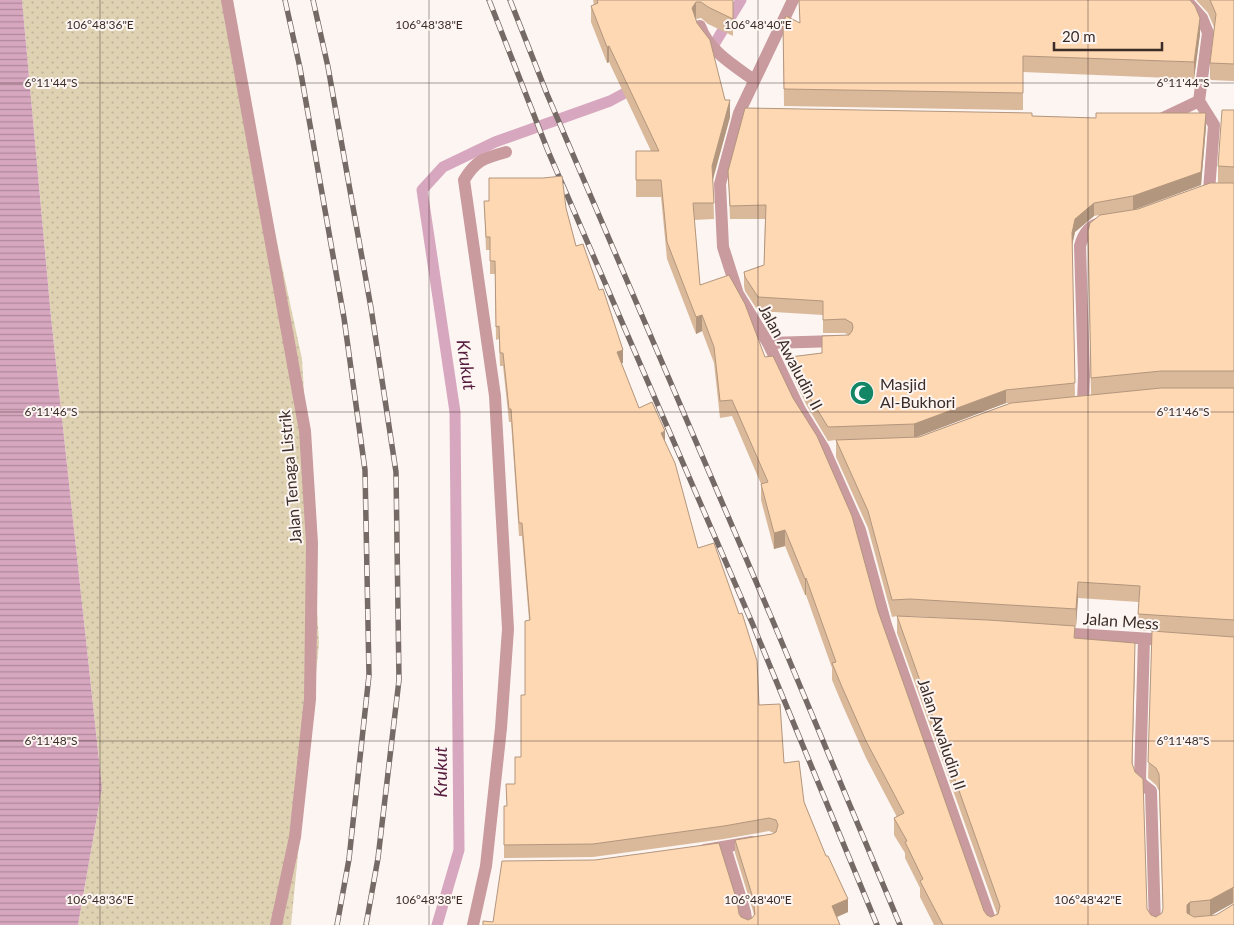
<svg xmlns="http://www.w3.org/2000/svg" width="1234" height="925" font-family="Lato,sans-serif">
<defs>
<pattern id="grass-dots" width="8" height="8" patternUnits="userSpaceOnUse" patternTransform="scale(1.25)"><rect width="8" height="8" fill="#ded2b2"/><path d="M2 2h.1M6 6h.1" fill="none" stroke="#bfb499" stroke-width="1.8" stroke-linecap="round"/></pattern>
<pattern id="water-rules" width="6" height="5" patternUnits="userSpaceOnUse" patternTransform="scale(1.25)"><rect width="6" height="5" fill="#d7a7bf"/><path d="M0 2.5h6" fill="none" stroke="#b0889b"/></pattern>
</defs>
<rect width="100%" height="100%" fill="#fdf5f2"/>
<path fill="url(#grass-dots)" d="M 22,0 L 225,0 L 302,359 L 319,643 L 291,925 L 78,925 L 102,788 L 51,317 Z"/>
<path fill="url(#water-rules)" d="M 0,0 L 22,0 L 51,317 L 102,788 L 78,925 L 0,925 Z"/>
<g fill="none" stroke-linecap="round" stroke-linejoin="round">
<path stroke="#d7a7bf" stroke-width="11" d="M 705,51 L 712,48 L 741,0
M 437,925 L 459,850 L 455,412 L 422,190 L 443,167 L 495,142 L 610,101 L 638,86"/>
<path stroke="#c99a9e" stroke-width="12" d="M 227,0 L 305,431 L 312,543 L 310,699 L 295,837 L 276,925
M 793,0 L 739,113 L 720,184 L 723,247 L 738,294 L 768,343 L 800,410 L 824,449 L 860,530 L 886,625 L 992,925
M 1186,0 L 1202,18 L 1208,33 L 1199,101
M 700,26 C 709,51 733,65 754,80
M 1159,120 L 1199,101 L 1214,125 L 1209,191
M 768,343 L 838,341
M 1083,404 L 1084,375 L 1080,246 C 1083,235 1089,225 1101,223
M 1059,633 L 1167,640
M 1144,639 L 1140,780 L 1142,784 L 1151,791 L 1155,925
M 725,847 L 745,912 L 747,925
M 705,850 L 752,842
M 473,925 L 486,866 L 501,728 L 508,629 L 495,396 L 464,180 C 476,160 484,158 506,152"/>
<g stroke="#766a66" stroke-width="5.5">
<path id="rail" d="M 285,0 L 300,68 L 344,318 L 365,470 L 369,675 L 349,859 L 337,925
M 313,0 L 328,67 L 371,308 L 396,472 L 399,680 L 378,858 L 366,925
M 489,0 L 548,151 L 753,625 L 877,925
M 510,0 L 547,94 L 772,619 L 900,925"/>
</g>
<use href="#rail" stroke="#fdf5f2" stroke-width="4" stroke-dasharray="11" stroke-linecap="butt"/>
</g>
<path fill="#dab99a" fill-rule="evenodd" d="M 593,0 L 733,0 L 733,36 L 708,24 L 701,18 L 696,19 L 725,100 L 730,117 L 713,180 L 714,219 L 694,220 L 700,285 L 765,357 L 878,611 L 984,911 L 987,915 L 991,917 L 997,914 L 897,633 L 897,616 L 892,617 L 868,528 L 836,457 L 836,440 L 828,441 L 807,406 L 790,371 L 790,357 L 822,353 L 848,335 L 845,333 L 823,333 L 823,315 L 758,311 L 745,291 L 744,286 L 744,272 L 764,265 L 765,219 L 730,219 L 728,171 L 1032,116 L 1206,127 L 1201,185 L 1134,210 L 1138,209 L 1218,183 L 1218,166 L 1234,110 L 1234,903 L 1211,915 L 1234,925 L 934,925 L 920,897 L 920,888 L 905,858 L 905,853 L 894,835 L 894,818 L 897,817 L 866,758 L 842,704 L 832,680 L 832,668 L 806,595 L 805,595 L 785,546 L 774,549 L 761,500 L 761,484 L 732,416 L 720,418 L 714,363 L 702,331 L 696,334 L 667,259 L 661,197 L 636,197 L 636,151 L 651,151 L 609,62 L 607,63 L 591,22 L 591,6 L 594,5 ZM 1099,215 L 1088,247 L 1091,395 L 1075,396 L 1072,245 L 1075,232 L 1094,216 ZM 1006,403 L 1010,403 L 919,437 L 916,437 ZM 1078,598 L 1139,602 L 1138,630 L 1152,631 L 1148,778 L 1156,785 L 1159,791 L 1163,910 L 1162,913 L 1156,917 L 1151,915 L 1147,909 L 1132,764 L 1135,659 L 1075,638 L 1075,626 L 1076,626 ZM 900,616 L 910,616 L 948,618 Z
M 799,0 L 1200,34 L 1194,79 L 1023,72 L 1023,110 L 784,106 L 783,23 L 800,22 Z
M 1196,0 L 1234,0 L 1234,81 L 1210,80 L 1210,63 L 1214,27 L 1208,13 Z
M 484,201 L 566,208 L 576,246 L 623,363 L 621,363 L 639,408 L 665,443 L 698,548 L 759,705 L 784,763 L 804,802 L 848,912 L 837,917 L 840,925 L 493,922 L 739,914 L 741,917 L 748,920 L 752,918 L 754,916 L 753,911 L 735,853 L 735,840 L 772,834 L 774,833 L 769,831 L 724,839 L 593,857 L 504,858 L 504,806 L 507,806 L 506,784 L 515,784 L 521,757 L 525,695 L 529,620 L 522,536 L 519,536 L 511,422 L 509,422 L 503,366 L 500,366 L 499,339 L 496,340 L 495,274 L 490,274 L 490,250 L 486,250 Z"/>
<path fill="#b2967d" d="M 696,2 L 696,19 L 692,25 L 692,8 Z
M 1200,18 L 1200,34 L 1194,79 L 1194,62 Z
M 609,46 L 609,62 L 607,63 L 607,47 Z
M 730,100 L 730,117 L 712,182 L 712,166 Z
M 1206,113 L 1206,127 L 1201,185 L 1133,210 L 1133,196 Z
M 1094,203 L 1094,216 L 1075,232 L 1072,246 L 1072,233 L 1075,219 Z
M 702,315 L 702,331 L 696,334 L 696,317 Z
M 623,350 L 623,363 L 617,365 L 617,352 Z
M 1006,390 L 1006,403 L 914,438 L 914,424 Z
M 665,431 L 665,444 L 661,433 Z
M 785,530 L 785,546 L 774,549 L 774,533 Z
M 806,578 L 806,595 L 805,595 L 805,579 Z
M 1078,582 L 1078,598 L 1076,626 L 1076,609 Z
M 1135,643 L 1135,659 L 1132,780 L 1132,763 Z
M 1233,887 L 1233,903 L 1210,916 L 1210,900 Z
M 848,899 L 848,912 L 832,919 L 832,906 Z
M 1190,902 L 1190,918 L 1187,922 L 1187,905 Z"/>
<path fill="#fed7b3" stroke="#b2967d" d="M 597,0 L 733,0 L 733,19 L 708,7 L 701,2 L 696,2 L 692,8 L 697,23 L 710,40 L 725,100 L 730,100 L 712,166 L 714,203 L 693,203 L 700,285 L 729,275 L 745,304 L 765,357 L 773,356 L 793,398 L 817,436 L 852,516 L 878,611 L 984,911 L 987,915 L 991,917 L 998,914 L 1000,906 L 897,616 L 988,620 L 1075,626 L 1074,638 L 1135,643 L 1132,763 L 1135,772 L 1143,779 L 1147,909 L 1151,915 L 1156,917 L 1162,913 L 1163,908 L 1159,774 L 1156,768 L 1148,762 L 1152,631 L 1234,637 L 1234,887 L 1210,900 L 1190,902 L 1187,905 L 1187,913 L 1194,917 L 1216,915 L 1234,904 L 1234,925 L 943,925 L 920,881 L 923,879 L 905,842 L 907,841 L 894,818 L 904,813 L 866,741 L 842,687 L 832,663 L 836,662 L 806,578 L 805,579 L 785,530 L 774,533 L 761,484 L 768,482 L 732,400 L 720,401 L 714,347 L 702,315 L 696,317 L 667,242 L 661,180 L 636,180 L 636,151 L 659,151 L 609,46 L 607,47 L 591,6 L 598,3 Z
M 799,0 L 1190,0 L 1195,6 L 1200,18 L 1194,62 L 1023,56 L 1023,93 L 784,89 L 783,23 L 786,16 L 800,23 Z
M 1210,0 L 1234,0 L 1234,64 L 1210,63 L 1216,14 Z
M 745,108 L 1032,113 L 1032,116 L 1096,118 L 1096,113 L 1206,113 L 1201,172 L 1133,196 L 1094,203 L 1075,219 L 1072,233 L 1075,383 L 1006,390 L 914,424 L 828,427 L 807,393 L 790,357 L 822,353 L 822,336 L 849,335 L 852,331 L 853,327 L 852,323 L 845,319 L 823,320 L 823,301 L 758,297 L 745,277 L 744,272 L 764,265 L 766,205 L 730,206 L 728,171 Z
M 1222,110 L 1234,110 L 1234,167 L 1218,166 Z
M 562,176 L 566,208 L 576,246 L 583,244 L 599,290 L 603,289 L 623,350 L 617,352 L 639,408 L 652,402 L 665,431 L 661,433 L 675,463 L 698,548 L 714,543 L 739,614 L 742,613 L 757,661 L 759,705 L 780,704 L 784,763 L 799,761 L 804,802 L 826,856 L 828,856 L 848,899 L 832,906 L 840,925 L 483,925 L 483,921 L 493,922 L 502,861 L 595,860 L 719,843 L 737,901 L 739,914 L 741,917 L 748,920 L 752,918 L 755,914 L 753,898 L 735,840 L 772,834 L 776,832 L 778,825 L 776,820 L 769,818 L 724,826 L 593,844 L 504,845 L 504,806 L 507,806 L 506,784 L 515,784 L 515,757 L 521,757 L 521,695 L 525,695 L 525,621 L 530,620 L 522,523 L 519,523 L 511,409 L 509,409 L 503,353 L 500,353 L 499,326 L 496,327 L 495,261 L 490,261 L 490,237 L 486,237 L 484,201 L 489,201 L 489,178 L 543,178 Z
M 1210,183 L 1234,183 L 1234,371 L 1161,371 L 1091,378 L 1088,231 L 1090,223 L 1100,215 L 1138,209 Z
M 1161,388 L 1234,388 L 1234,620 L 1138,614 L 1140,586 L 1078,582 L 1076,609 L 910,599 L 892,600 L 868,511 L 836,440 L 919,437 L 1011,403 Z"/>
<path fill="none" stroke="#3b2c28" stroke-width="1" stroke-opacity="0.45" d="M 100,0 L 100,925M 429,0 L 429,925M 758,0 L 758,925M 1088,0 L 1088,925M 0,83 L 1234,83M 0,412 L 1234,412M 0,741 L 1234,741"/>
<defs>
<g id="mosque-disc" transform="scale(1.25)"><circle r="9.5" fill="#138665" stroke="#fdf5f2"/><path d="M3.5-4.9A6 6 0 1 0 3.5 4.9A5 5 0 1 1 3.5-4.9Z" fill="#fff"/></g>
</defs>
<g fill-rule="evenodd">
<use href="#mosque-disc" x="862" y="393"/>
</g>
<g text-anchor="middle" stroke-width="4" stroke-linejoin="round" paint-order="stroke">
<g font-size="16" fill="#3b2c28" stroke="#fdf5f2">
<text transform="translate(791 357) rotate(62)" y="6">Jalan Awaludin II</text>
<text transform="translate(290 477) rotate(-95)" y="6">Jalan Tenaga Listrik</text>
<text transform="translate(1121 621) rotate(4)" y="6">Jalan Mess</text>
<text transform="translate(942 734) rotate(71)" y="6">Jalan Awaludin II</text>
</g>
<g font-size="16" fill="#3b2c28" stroke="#fdf5f2" text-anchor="start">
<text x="880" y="390">Masjid<tspan x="880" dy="18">Al-Bukhori</tspan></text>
</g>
<g font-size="18" font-style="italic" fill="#571e3f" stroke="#fdf5f2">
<text transform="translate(466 365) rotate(82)" y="6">Krukut</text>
<text transform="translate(441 772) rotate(-90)" y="6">Krukut</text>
</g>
</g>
<g font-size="12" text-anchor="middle" fill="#3b2c28" stroke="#fdf5f2" stroke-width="4" stroke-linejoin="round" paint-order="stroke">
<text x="100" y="29">106°48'36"E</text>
<text x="429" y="29">106°48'38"E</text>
<text x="758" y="29">106°48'40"E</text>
<text x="51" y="87">6°11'44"S</text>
<text x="1183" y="87">6°11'44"S</text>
<text x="51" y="416">6°11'46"S</text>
<text x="1183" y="416">6°11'46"S</text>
<text x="51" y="745">6°11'48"S</text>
<text x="1183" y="745">6°11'48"S</text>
<text x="100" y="904">106°48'36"E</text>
<text x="429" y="904">106°48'38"E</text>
<text x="758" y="904">106°48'40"E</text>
<text x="1088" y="904">106°48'42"E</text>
</g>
<path d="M1054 42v8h108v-8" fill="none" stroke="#3b2c28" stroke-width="2.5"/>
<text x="1062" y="42" font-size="15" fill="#3b2c28" stroke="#fdf5f2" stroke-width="4" paint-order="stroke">20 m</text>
</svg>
